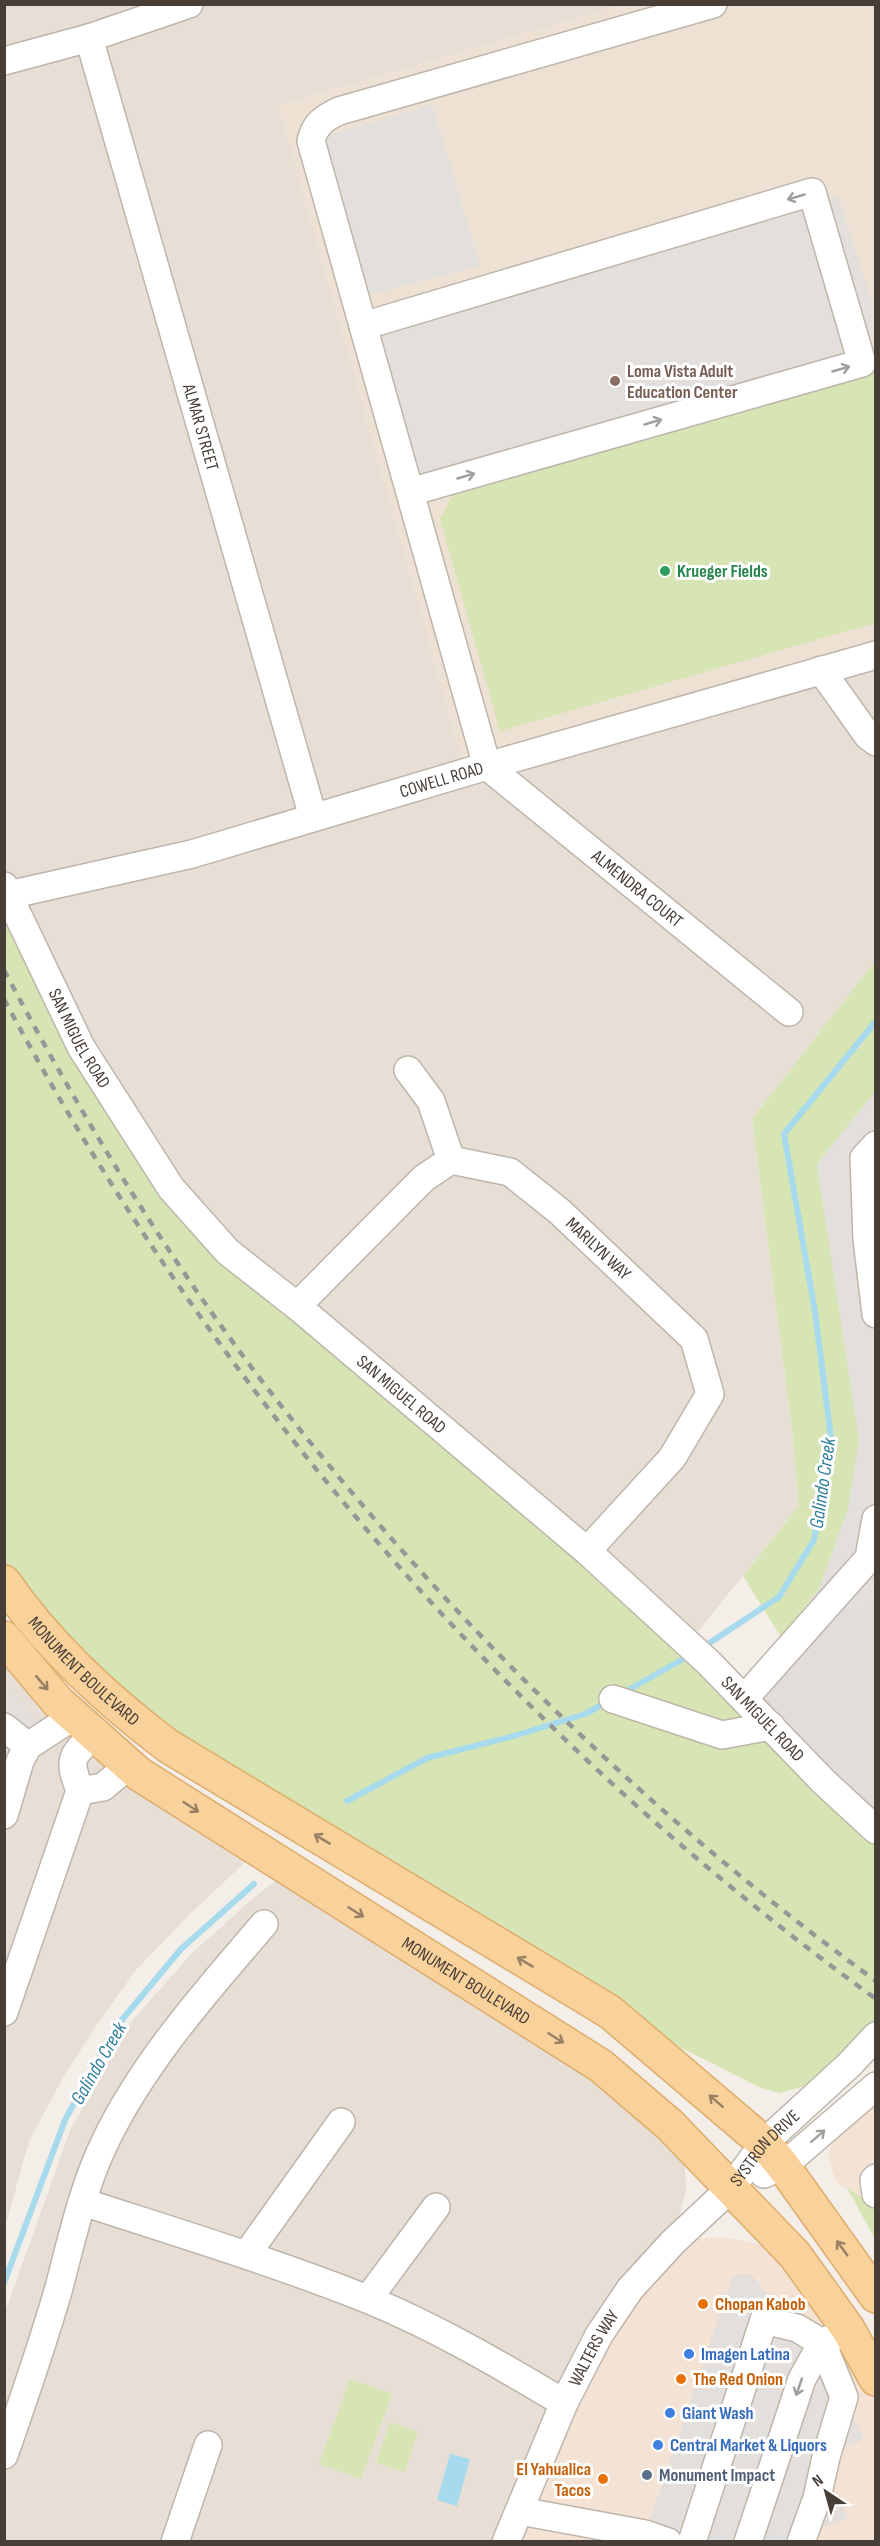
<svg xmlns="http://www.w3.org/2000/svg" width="880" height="2546" font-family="'Sofia Sans Condensed',sans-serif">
<rect width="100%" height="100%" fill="#f3eee8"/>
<path fill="#e7dfd6" d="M 4,5 L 623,5 L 278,106 L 875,655 L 875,961 L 752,1119 L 792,1430 L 799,1506 L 687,1645 L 171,1188 L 5,886 Z
M 5,1638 L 58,1702 L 258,1850 L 190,1914 L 136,1970 L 96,2026 L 64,2076 L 29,2141 L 5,2228 Z
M 289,1870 L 601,2066 L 678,2152 L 685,2168 L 686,2190 L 673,2242 L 510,2535 L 530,2541 L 5,2541 L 4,2315 L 71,2128 L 131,2022 L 192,1953 L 251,1900 Z"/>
<path fill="#f4e2d4" d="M 875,2086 L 875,2205 L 836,2182 L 828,2156 L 837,2131 Z
M 713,2237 L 743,2240 L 795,2255 L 875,2379 L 875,2541 L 530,2542 L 510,2535 L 564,2403 L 673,2242 Z"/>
<path fill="#e3ddd9" d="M 875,1092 L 875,1824 L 744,1699 L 781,1638 L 819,1589 L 817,1164 Z"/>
<path fill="#ece1d2" d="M 623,5 L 875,5 L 875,655 L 465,772 L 278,106 Z"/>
<path fill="#d6e5b3" d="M 875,369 L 875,623 L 500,731 L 440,519 L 455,490 Z
M 4,886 L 171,1188 L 297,1306 L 875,1830 L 875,2036 L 815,2083 L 780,2093 L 761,2088 L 610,2012 L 168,1746 L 4,1582 Z
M 875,961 L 875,1092 L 817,1164 L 859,1440 L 848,1509 L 819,1589 L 781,1637 L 743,1576 L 799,1506 L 792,1430 L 752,1119 Z
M 847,2188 L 875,2205 L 875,2239 Z
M 350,2379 L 392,2394 L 361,2479 L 319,2464 Z
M 390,2422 L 418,2432 L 405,2472 L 376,2463 Z"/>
<path fill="#e2dfdc" d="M 432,104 L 480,266 L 367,295 L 320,138 Z
M 839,197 L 876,318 L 875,343 L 416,477 L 375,335 Z
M 875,1092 L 876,1600 L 860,1618 L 819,1589 L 848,1509 L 859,1440 L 817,1164 Z
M 4,1683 L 52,1735 L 34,1760 L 5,1757 Z
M 740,2274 L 751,2275 L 759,2283 L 770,2301 L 764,2320 L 797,2328 L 844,2397 L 864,2439 L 826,2457 L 818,2498 L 834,2491 L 849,2517 L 809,2534 L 801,2541 L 669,2542 L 645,2534 L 732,2278 Z"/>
<path fill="#a7daed" d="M 450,2454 L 470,2459 L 457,2506 L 437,2500 Z"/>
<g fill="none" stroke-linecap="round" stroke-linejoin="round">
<path stroke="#a7daed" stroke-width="6" d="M 702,1648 L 779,1597 L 814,1540 L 831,1438 L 815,1312 L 784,1134 L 876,1021
M 623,1693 L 690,1655
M 347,1801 L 427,1758 L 514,1736 L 585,1714 L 607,1702
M 4,2283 L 65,2120 L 116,2027 L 181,1949 L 254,1884"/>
<g stroke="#beb5ab" stroke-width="30">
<g id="minor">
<path id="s1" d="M 713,4 L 339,111 C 324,118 315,124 311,141 L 487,766 L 789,1012"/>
<path id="s2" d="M 89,38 L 313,817"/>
<path d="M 4,61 L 89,38 L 189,4"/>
<path d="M 363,326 L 812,192 L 862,363 L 410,492"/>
<path d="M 821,670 L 868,736 L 876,742"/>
<path id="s3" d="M 4,886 L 81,1047 L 171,1188 L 228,1252 L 297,1306 L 587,1551 L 709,1663 L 823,1781 L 876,1830"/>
<path id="s4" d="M 4,896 L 192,854 L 487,766 L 876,655"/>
<path d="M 408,1070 L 431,1101 L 451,1160"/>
<path d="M 876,1145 L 864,1158 L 867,1239 L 876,1314"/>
<path id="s5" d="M 297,1306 L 424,1178 L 451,1160 L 510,1172 L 559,1211 L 694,1339 L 710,1394 L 672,1458 L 587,1551"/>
<path d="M 613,1699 L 722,1735 L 771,1726"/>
<path d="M 744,1699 L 869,1558 L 876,1519"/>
<path d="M 4,1727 L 28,1746"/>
<path d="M 95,1734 C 70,1757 68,1759 80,1791 L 103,1787 L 129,1765"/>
<path d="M 4,1815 L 20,1761 L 28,1746 L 74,1716"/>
<path d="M 4,2012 L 80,1791"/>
<path d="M 764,2174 L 783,2166 L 876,2086"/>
<path d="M 876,2178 L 874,2180 L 876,2194"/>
<path d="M 83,2202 C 178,2233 274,2262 367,2299 C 436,2327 500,2365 564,2403"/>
<path d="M 247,2254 L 341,2122"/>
<path d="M 368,2299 L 436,2207"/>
<path d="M 4,2455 C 23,2401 42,2346 58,2291 C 71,2243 82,2190 104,2144 C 143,2062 205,1993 264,1924"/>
<path d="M 520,2511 L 645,2534 L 668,2542"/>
<path d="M 175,2542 L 208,2445"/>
<path id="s6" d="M 506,2542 L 564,2403 L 599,2335 L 630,2289 L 673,2242 L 732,2187 L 764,2143 L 850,2064 L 876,2036"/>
<path d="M 692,2542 L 764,2320 L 797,2328 L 822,2343 L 844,2397 L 826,2457 L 817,2498 L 801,2542"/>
<path d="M 748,2542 L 802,2379 L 822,2343 L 834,2337"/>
</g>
</g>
<g stroke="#deac6b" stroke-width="36">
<g id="major">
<path id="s7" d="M 4,1582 C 48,1646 107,1700 168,1746 L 610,2012 L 764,2143 L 783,2166 L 876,2296"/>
<path id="s8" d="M 4,1638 L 58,1702 L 139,1774 L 601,2066 L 670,2125 L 795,2255 L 848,2329 L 876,2379"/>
</g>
</g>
<use href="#minor" stroke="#fff" stroke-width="27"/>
<use href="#major" stroke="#f9d19b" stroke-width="33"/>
<path stroke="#979797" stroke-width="4.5" stroke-dasharray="8 8" stroke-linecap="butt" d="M 4,970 C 78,1110 160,1246 255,1372 C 432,1604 640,1809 876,1981
M 4,999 C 214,1393 514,1737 876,1999"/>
</g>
<defs><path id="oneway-shaft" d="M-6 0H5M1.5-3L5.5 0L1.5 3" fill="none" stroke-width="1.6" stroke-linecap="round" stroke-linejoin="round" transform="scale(1.5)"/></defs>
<g stroke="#a29e9b">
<use href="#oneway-shaft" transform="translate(796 197) rotate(164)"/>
<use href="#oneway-shaft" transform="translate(841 369) rotate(-16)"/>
<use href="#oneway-shaft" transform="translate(653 422) rotate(-16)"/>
<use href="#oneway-shaft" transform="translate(466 476) rotate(-16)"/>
<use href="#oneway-shaft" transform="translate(818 2136) rotate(-41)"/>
<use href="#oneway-shaft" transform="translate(799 2387) rotate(109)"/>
</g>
<g stroke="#978064">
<use href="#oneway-shaft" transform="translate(42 1683) rotate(50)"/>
<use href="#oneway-shaft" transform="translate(191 1807) rotate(33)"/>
<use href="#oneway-shaft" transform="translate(322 1839) rotate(-149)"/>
<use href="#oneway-shaft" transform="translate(356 1912) rotate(32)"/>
<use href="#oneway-shaft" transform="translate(525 1962) rotate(-149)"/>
<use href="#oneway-shaft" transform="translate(556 2038) rotate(32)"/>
<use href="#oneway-shaft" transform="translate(716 2101) rotate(-139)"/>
<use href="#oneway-shaft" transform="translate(842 2248) rotate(-126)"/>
</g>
<circle fill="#8d6e63" stroke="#fff" stroke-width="2" cx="615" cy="381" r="6"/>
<circle fill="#2e9e5b" stroke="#fff" stroke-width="2" cx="665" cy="571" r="6"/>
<g fill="#e8710a" stroke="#fff" stroke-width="2">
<circle cx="703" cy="2304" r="6"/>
<circle cx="681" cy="2379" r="6"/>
<circle cx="603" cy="2479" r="6"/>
</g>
<g fill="#3f7fe0" stroke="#fff" stroke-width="2">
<circle cx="689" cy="2354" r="6"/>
<circle cx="670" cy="2413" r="6"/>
<circle cx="658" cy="2445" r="6"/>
</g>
<circle fill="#5c6f8a" stroke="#fff" stroke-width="2" cx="647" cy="2475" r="6"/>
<g text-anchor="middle" stroke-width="6" stroke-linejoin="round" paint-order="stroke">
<g font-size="18" font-weight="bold" fill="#785e54" stroke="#fff" text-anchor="start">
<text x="627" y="377">Loma Vista Adult<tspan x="627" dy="21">Education Center</tspan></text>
</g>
<g font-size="18" fill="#463e37" stroke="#fff">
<text dy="6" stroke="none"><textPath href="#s2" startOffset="405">ALMAR STREET</textPath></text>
<text dy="6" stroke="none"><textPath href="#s4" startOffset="453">COWELL ROAD</textPath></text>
<text dy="6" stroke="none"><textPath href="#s1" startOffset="1275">ALMENDRA COURT</textPath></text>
<text dy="6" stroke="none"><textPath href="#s3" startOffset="170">SAN MIGUEL ROAD</textPath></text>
<text dy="6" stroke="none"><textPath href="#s5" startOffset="390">MARILYN WAY</textPath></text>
<text dy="6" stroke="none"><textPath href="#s3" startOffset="656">SAN MIGUEL ROAD</textPath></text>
<text dy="6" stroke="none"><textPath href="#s7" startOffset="120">MONUMENT BOULEVARD</textPath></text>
<text dy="6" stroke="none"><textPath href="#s3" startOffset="1142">SAN MIGUEL ROAD</textPath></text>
<text dy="6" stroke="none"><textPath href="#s8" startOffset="579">MONUMENT BOULEVARD</textPath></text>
<text dy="6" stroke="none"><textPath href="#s6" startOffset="478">SYSTRON DRIVE</textPath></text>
<text dy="6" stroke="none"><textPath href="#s6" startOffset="213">WALTERS WAY</textPath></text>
</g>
<g font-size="18" font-weight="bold" fill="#27864d" stroke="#fff" text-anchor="start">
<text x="677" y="577">Krueger Fields</text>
</g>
<g font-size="18" font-weight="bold" fill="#c56008" stroke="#fff" text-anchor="start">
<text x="715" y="2310">Chopan Kabob</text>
<text x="693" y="2385">The Red Onion</text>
<text x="591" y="2475" text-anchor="end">El Yahualica<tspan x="591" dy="21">Tacos</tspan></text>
</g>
<g font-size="18" font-weight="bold" fill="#366cbe" stroke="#fff" text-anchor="start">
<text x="701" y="2360">Imagen Latina</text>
<text x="682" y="2419">Giant Wash</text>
<text x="670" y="2451">Central Market &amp; Liquors</text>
</g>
<g font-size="18" font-weight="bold" fill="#4e5e75" stroke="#fff" text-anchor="start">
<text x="659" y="2481">Monument Impact</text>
</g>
<g font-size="20" font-style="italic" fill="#317f9d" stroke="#fff">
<text transform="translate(822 1483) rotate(-82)" y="7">Galindo Creek</text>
<text transform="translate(98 2063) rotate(-60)" y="7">Galindo Creek</text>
</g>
</g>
<rect width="880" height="2546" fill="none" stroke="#463e37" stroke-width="12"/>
<g transform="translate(826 2492) rotate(324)" stroke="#ffffff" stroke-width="4.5" paint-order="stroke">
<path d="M0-4.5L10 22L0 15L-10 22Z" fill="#463e37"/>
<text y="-9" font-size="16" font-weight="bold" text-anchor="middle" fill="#463e37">N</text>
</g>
</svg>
